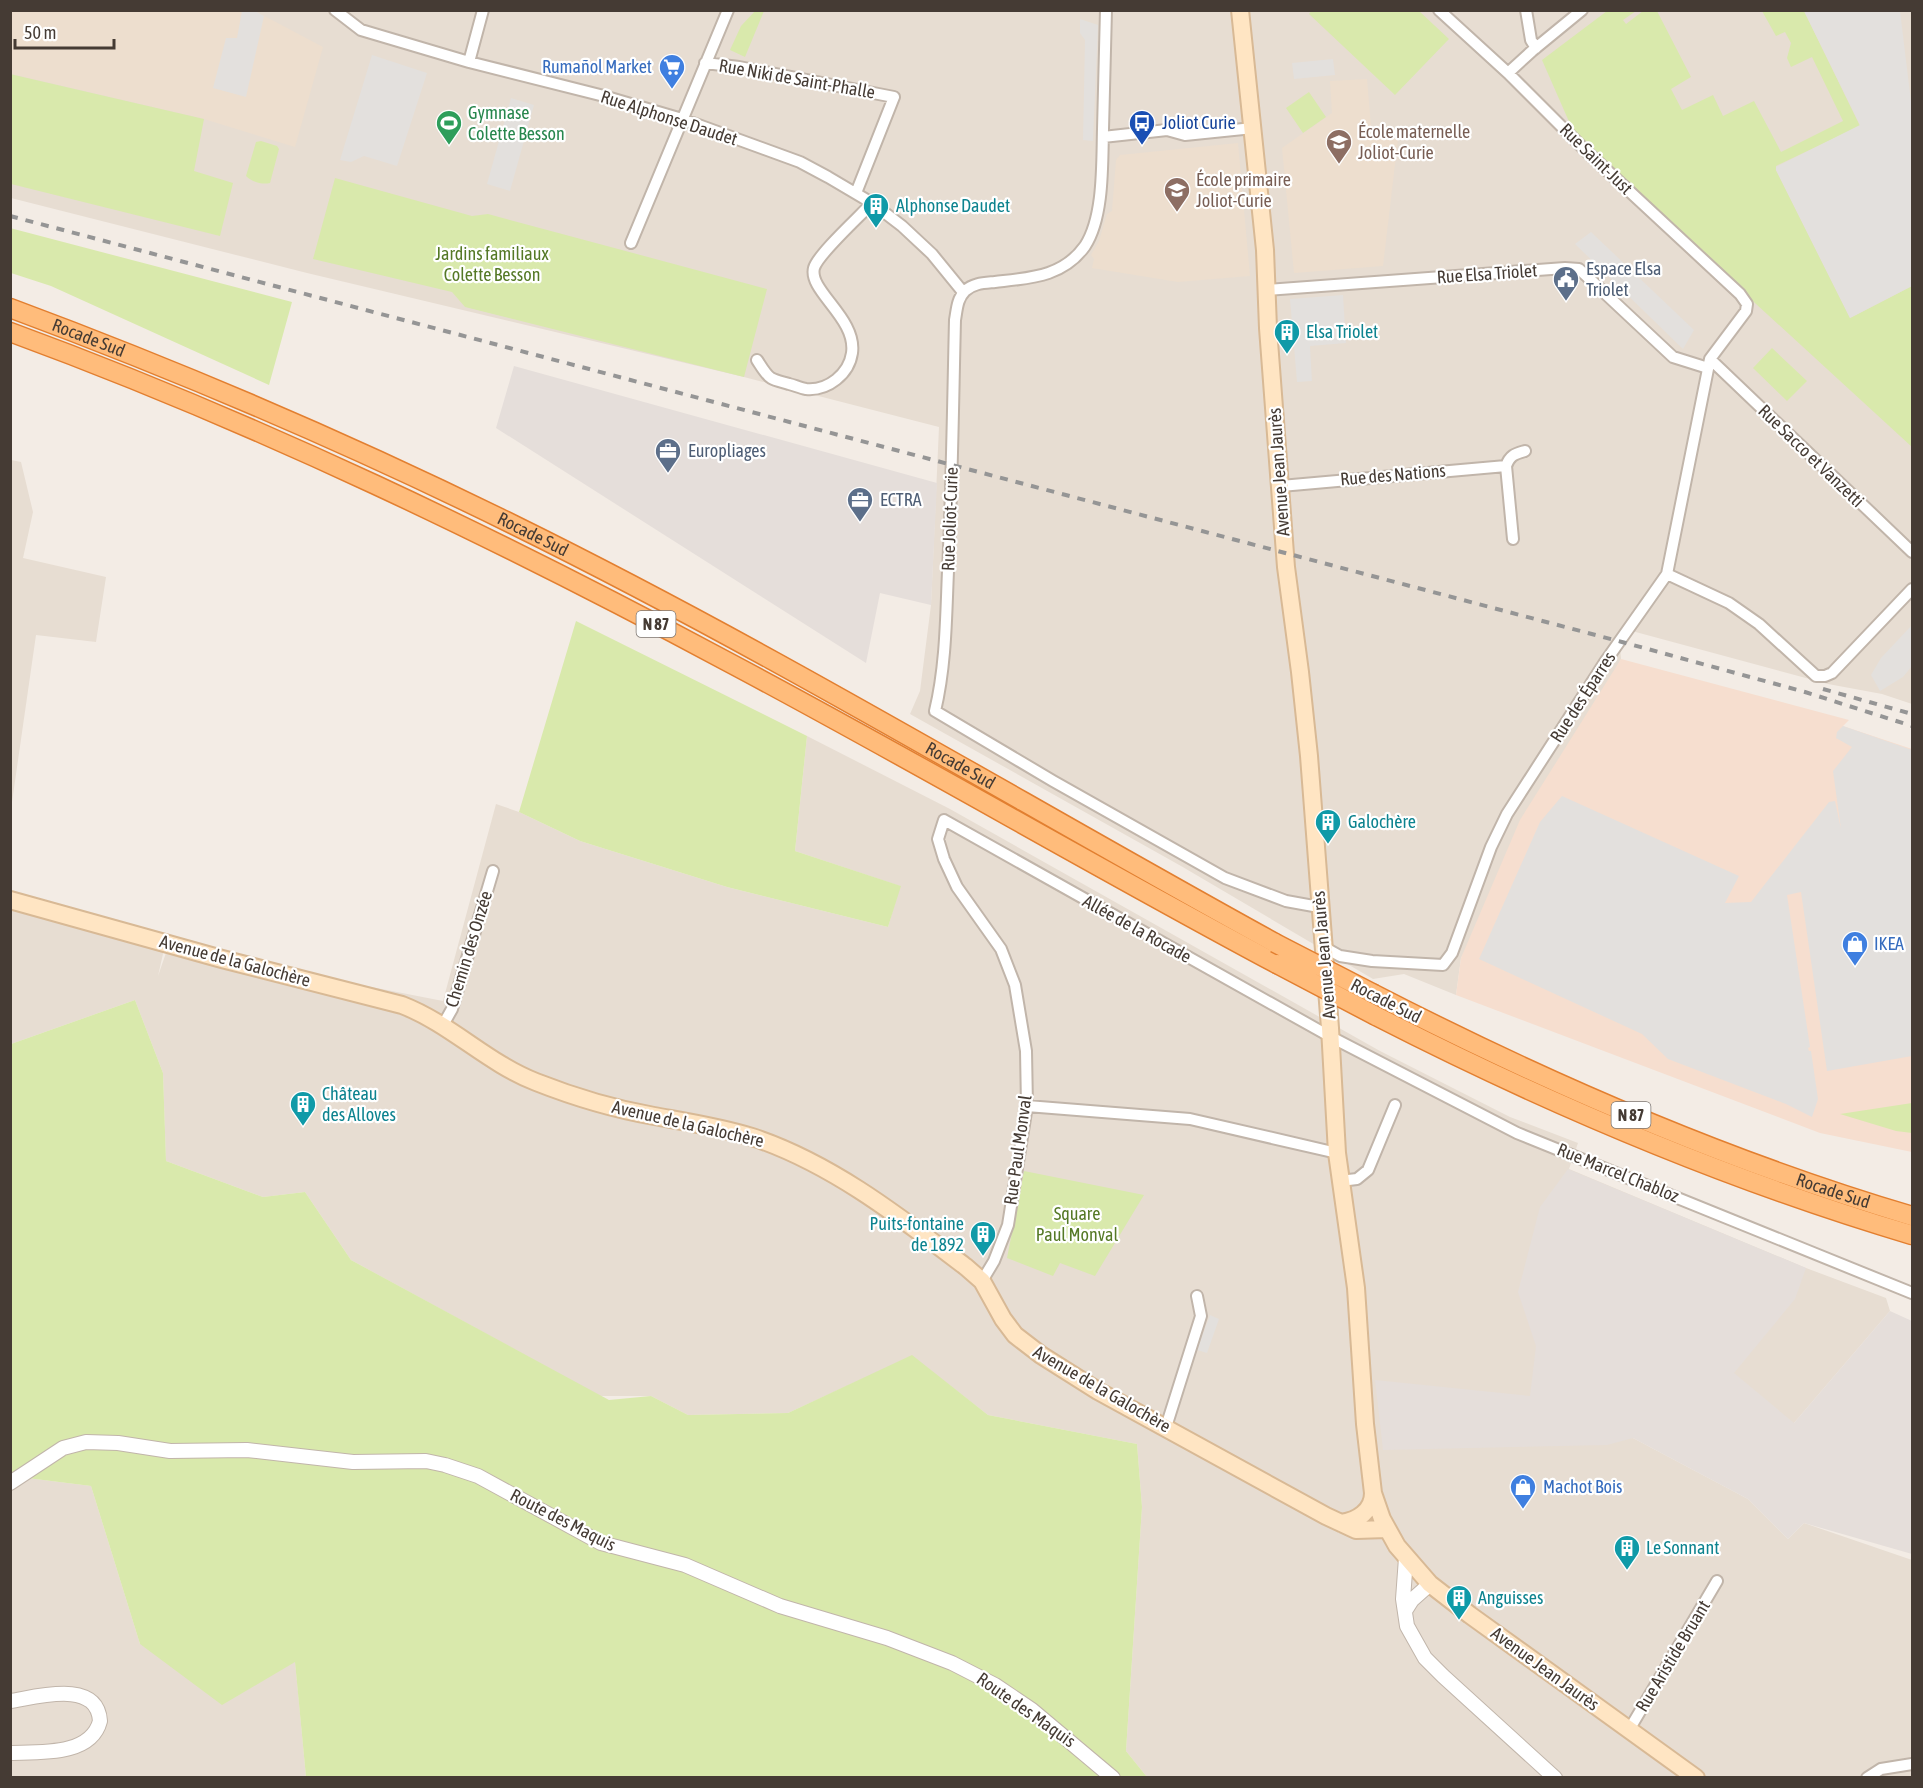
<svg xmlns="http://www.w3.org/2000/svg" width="1923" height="1788" font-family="'Asap Condensed',sans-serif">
<rect width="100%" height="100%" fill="#f3ece5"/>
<path fill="#e7ddd2" d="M 10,11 L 1912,11 L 1912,704 L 1882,694 L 1828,684 L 1632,631 L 1620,646 L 1621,659 L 1461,958 L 1456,995 L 1404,974 L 1373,979 L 1181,866 L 910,714 L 920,691 L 931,605 L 939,427 L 744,377 L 307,273 L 11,198 Z
M 11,460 L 21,462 L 33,512 L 23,558 L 106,577 L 96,642 L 36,635 L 11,809 Z
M 807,736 L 950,809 L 1380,1051 L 1510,1117 L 1578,1143 L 1569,1169 L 1806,1268 L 1886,1298 L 1890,1311 L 1794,1423 L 1633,1438 L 1748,1499 L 1788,1539 L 1804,1523 L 1912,1560 L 1912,1777 L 1147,1777 L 1126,1751 L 1142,1507 L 1137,1444 L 988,1415 L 912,1356 L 788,1413 L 688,1415 L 651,1396 L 600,1396 L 351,1260 L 305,1192 L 263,1197 L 166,1161 L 163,1073 L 135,1000 L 11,1044 L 11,903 L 165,945 L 158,976 L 168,947 L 443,1001 L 496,804 L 519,812 L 580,841 L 727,887 L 888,927 L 900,886 L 795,851 Z
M 11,1476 L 91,1486 L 140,1644 L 295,1661 L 306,1777 L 11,1778 Z"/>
<path fill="#f6decf" d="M 1621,659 L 1849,720 L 1843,726 L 1912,749 L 1912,1152 L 1820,1133 L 1456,995 L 1461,958 L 1520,820 Z"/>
<path fill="#e5deda" d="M 514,366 L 937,483 L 931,605 L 880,593 L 866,663 L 496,428 Z
M 1568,1169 L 1806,1268 L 1795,1299 L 1734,1373 L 1794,1423 L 1890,1311 L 1912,1321 L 1912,1554 L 1804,1523 L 1788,1539 L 1748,1499 L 1633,1438 L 1607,1445 L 1383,1450 L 1375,1380 L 1530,1396 L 1536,1346 L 1518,1292 L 1540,1207 Z"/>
<path fill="#eddece" d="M 11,11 L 255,11 L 323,47 L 295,147 L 204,119 L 11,74 Z
M 1367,79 L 1372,138 L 1398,139 L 1383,266 L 1294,273 L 1282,148 L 1332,113 L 1330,81 Z
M 1238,143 L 1250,276 L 1178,282 L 1092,268 L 1094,259 L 1091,255 L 1099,241 L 1107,214 L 1112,211 L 1116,160 L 1120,155 Z"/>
<path fill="#d9e9ac" d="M 756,10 L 764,11 L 745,57 L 730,50 L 741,26 Z
M 1312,10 L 1419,11 L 1449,39 L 1395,95 L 1309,14 Z
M 1607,11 L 1636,11 L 1623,20 L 1626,24 L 1643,11 L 1657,11 L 1691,77 L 1671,89 L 1682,110 L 1713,95 L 1723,116 L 1754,101 L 1781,152 L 1843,121 L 1812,57 L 1791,67 L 1787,58 L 1791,43 L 1785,32 L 1776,36 L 1762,11 L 1804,11 L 1860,126 L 1776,166 L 1776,170 L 1850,318 L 1912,286 L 1912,447 L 1707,259 L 1574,133 L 1542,60 Z
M 10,74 L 204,119 L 194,171 L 233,183 L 220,236 L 11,184 Z
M 1309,92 L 1326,117 L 1303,133 L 1286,108 Z
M 261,141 L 277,146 L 279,149 L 270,183 C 262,185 252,182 246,176 L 256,142 Z
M 335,178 L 472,216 L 488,214 L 767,289 L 744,377 L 465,307 L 452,292 L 313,259 Z
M 10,228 L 292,302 L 269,385 L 51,286 L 11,273 Z
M 1772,348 L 1807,381 L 1787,401 L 1753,368 Z
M 576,621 L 807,736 L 795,851 L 901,886 L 888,927 L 727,887 L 580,841 L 519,812 Z
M 135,1000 L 163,1073 L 166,1161 L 263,1197 L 305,1192 L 351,1260 L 609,1400 L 651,1396 L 688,1415 L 788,1413 L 912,1355 L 988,1415 L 1137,1444 L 1142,1507 L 1126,1751 L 1147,1777 L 306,1777 L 295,1662 L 222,1705 L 140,1644 L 91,1486 L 11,1476 L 11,1044 Z
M 1912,1103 L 1912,1133 L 1896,1131 L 1840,1114 Z
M 1024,1171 L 1144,1195 L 1095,1276 L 1060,1263 L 1053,1276 L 1007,1258 Z"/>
<path fill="#e3e0dd" d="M 242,11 L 255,11 L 264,16 L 246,97 L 213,88 L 226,38 L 237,38 Z
M 1804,11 L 1900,11 L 1912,110 L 1912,286 L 1850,318 L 1776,170 L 1776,167 L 1860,125 Z
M 1080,19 L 1098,25 L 1093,141 L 1083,140 L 1085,40 L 1080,33 Z
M 372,55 L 427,73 L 397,166 L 364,156 L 351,162 L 340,160 Z
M 1333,59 L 1335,75 L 1294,79 L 1292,63 Z
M 511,98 L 534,105 L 510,191 L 487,184 Z
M 1591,232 L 1694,330 L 1683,349 L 1575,244 Z
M 1343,295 L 1346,343 L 1310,346 L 1312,381 L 1297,382 L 1290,299 Z
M 1912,625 L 1912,666 L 1903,677 L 1880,691 L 1871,675 L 1881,658 Z
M 1843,726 L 1912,750 L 1912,1056 L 1827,1071 L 1801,892 L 1787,895 L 1810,1047 L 1808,1048 L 1809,1051 L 1811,1051 L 1818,1099 L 1812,1117 L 1786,1104 L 1668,1059 L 1642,1034 L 1479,959 L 1540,822 L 1562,796 L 1739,876 L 1725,903 L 1751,902 L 1829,802 L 1835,801 L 1841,829 L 1833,771 L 1852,747 L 1836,738 L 1837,732 Z
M 1210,1315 L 1219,1319 L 1207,1353 L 1197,1350 Z"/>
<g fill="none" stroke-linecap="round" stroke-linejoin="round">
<g stroke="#c1b5aa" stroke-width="14">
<path id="minor" d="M 335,10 L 361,30 L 469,62 L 600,95 L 682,119 L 800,162 L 828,177 L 872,203 L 902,226 L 932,254 L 963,292
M 1106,10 C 1105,50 1104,90 1103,129 C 1102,164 1104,217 1085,246 C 1063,277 1030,278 995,282 C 985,283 973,283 965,291 C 957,299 957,309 955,320 C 953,404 952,487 948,571 C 946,617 946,665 935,711 L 1053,781 L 1225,878 L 1286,901 L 1319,907
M 1526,10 L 1531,40 L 1536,48
M 469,62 L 483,10
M 705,63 L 739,67 L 894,97 L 856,193
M 1508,73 L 1532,51 L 1582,10
M 1103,137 L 1167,130 L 1185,135 L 1253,128
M 631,243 L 728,10
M 1267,290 L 1565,268 L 1579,269 L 1673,357 L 1708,368
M 1710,359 L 1912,552
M 757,360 C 761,366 766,375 771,378 C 776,381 783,382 789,384 C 794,385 800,388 806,389 C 828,391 849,374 852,353 C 857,318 808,291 814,268 C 818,254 860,216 872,203
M 1506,466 C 1510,455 1515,454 1525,451
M 1281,486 L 1506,466 L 1513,539
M 1667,574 L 1729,603 L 1759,624 L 1816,676 L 1825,676 L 1832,673 L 1912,589
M 1322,946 L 1340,956 L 1372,961 L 1443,965 L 1452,953 L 1491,847 L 1507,814 L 1605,662 L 1667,574 L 1710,359 L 1746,311 L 1747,304 L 1740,294 L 1585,150 L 1508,73 L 1439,10
M 443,1025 L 452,1009 L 493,871
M 1027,1106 L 1190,1119 L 1337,1153
M 1340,1181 L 1357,1179 L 1368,1170 L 1395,1105
M 982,1281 L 994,1261 L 1008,1225 L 1027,1106 L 1026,1051 L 1015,985 L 1001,949 L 957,887 L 944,859 L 938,839 L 944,820 L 1331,1037 L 1517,1133 L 1912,1293
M 1166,1427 L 1201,1316 L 1197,1296
M 1629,1730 L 1717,1581
M 1867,1778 L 1881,1769 L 1912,1764"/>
</g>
<g stroke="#c1b5aa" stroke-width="16">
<path id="tertiary" d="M 10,1483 L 63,1448 L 86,1442 L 118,1443 L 170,1451 L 247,1450 L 353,1462 L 426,1461 L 445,1465 L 478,1476 L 601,1543 L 685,1565 L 780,1606 L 887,1638 L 952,1663 L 995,1685 L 1032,1710 L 1113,1778
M 1406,1558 L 1403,1599 L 1407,1626 L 1425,1658 L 1443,1676 L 1555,1778
M 1405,1611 L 1412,1600 L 1430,1584
M 10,1701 C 37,1697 97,1679 100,1721 C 91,1756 40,1752 10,1753"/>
</g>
<g stroke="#d8b995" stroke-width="20">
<path id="secondary" d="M 1240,10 L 1265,250 L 1268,328 L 1286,567 L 1300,672 L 1309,756 L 1330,1028 L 1337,1153 L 1356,1288 L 1365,1424 L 1373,1493 L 1382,1519 L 1397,1546 L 1430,1584 L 1470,1615 L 1696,1778
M 10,900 L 222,959 L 402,1005 C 451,1024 487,1063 536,1082 C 574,1097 614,1109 654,1116 C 687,1122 720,1127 752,1137 C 831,1163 900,1217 966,1267 L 982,1281 L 1003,1319 L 1015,1335 L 1041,1355 L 1098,1391 L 1326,1516 L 1356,1530 L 1387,1529
M 1341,1523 C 1357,1521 1373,1511 1373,1493"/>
</g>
<g stroke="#e27f30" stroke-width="21">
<g id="trunk">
<path id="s1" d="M 10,308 C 182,372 350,444 514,525 C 774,653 1022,804 1275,943"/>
<path d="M 10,332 C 258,423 496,538 728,662 C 913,760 1093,866 1277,964"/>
<path id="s2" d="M 1374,994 C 1547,1083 1726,1161 1912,1216"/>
<path d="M 1376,1016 C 1548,1104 1727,1180 1912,1235"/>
</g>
</g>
<use href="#minor" stroke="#fff" stroke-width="10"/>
<use href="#tertiary" stroke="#fff" stroke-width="14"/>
<use href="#secondary" stroke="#ffe5c3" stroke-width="16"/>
<use href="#trunk" stroke="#ffbc7b" stroke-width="18"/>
<path stroke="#959595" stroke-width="4" stroke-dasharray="8 8" stroke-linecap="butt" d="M 10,216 L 1622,642 L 1805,692 L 1912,726
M 1823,689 L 1912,714"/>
<g stroke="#e27f30" stroke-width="21" stroke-linecap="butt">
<path id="trunk-bridge" d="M 1275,943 L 1374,994
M 1277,964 L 1376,1016"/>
</g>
<use href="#trunk-bridge" stroke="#ffbc7b" stroke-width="18"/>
</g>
<defs>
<g id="supermarket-pin" transform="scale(1.35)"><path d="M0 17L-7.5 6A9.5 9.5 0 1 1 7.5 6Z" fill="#3f7fe0" stroke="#fff"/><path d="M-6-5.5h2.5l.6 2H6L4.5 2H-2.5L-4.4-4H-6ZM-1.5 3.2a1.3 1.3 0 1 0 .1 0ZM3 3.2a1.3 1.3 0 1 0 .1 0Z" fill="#fff"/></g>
<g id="stadium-pin" transform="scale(1.35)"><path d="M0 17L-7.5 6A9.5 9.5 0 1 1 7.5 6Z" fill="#2e9e5b" stroke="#fff"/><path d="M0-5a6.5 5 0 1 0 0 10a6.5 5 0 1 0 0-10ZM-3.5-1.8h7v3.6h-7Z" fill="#fff"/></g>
<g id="bus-pin" transform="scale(1.35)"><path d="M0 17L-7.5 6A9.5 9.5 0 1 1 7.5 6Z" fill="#1a4fb4" stroke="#fff"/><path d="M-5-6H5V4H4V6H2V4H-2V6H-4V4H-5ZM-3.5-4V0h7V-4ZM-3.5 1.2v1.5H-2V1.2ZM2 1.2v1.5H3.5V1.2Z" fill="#fff"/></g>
<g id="school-pin" transform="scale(1.35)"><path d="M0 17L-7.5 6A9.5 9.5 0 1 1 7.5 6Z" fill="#8d6e63" stroke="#fff"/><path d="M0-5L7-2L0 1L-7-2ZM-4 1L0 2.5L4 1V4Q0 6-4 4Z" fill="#fff"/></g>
<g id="building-pin" transform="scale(1.35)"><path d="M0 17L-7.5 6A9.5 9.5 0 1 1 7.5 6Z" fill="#0f9aa8" stroke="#fff"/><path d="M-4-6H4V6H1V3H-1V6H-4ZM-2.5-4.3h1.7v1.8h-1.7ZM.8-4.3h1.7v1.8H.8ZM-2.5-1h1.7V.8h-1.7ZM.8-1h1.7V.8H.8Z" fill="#fff"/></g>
<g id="civic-pin" transform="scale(1.35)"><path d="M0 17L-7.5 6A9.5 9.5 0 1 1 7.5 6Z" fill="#5c6f8a" stroke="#fff"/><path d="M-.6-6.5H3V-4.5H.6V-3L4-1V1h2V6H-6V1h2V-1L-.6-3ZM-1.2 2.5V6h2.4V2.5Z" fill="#fff"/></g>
<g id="office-pin" transform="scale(1.35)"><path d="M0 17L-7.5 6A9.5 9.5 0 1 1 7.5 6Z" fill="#5c6f8a" stroke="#fff"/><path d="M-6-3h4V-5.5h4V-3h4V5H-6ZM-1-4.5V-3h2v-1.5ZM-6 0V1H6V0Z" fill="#fff"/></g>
<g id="shop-pin" transform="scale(1.35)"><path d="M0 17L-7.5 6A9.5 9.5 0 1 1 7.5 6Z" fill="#3f7fe0" stroke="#fff"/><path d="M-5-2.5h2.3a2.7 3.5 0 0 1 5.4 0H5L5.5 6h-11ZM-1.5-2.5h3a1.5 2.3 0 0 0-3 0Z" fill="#fff"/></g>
</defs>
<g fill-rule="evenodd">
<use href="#supermarket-pin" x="672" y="67"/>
<use href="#stadium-pin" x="449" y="123"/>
<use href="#bus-pin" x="1142" y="123"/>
<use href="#school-pin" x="1339" y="142"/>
<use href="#school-pin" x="1177" y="190"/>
<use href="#building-pin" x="876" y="206"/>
<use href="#civic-pin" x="1566" y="279"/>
<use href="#building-pin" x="1287" y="332"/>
<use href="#office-pin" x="668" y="451"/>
<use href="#office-pin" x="860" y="500"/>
<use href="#building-pin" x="1328" y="822"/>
<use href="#shop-pin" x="1855" y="944"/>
<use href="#building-pin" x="303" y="1104"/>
<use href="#building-pin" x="983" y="1234"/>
<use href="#shop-pin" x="1523" y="1487"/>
<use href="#building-pin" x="1627" y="1548"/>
<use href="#building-pin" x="1459" y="1598"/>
</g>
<g text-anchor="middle" stroke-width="4.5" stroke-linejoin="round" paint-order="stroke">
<g fill="#fff" stroke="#7d7671" stroke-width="1.5">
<rect x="636.5" y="611" width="39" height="26" rx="4.5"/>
<rect x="1611.5" y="1102" width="39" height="26" rx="4.5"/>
</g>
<g font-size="16" font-weight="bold" fill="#453b34">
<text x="656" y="630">N 87</text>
<text x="1631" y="1121">N 87</text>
</g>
<g font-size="18" fill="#366cbe" stroke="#fff" text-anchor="start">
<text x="652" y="73" text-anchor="end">Rumañol Market</text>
<text x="1874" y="950">IKEA</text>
<text x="1543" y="1493">Machot Bois</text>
</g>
<g font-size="18" fill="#453b34" stroke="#fff">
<text transform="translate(797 79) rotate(10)" y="6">Rue Niki de Saint-Phalle</text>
<text transform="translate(669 118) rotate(18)" y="6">Rue Alphonse Daudet</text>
<text transform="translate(1596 159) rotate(44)" y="6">Rue Saint-Just</text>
<text transform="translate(1487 274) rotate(-4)" y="6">Rue Elsa Triolet</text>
<text dy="6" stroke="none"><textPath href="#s1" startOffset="84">Rocade Sud</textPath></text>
<text transform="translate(1811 456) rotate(44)" y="6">Rue Sacco et Vanzetti</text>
<text transform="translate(1279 472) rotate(-94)" y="6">Avenue Jean Jaurès</text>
<text transform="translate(1393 475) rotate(-5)" y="6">Rue des Nations</text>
<text transform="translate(950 519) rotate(-88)" y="6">Rue Joliot-Curie</text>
<text dy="6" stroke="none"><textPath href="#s1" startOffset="570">Rocade Sud</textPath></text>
<text transform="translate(1583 697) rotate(-57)" y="6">Rue des Éparres</text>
<text dy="6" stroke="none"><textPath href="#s1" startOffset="1056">Rocade Sud</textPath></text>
<text transform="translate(1137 929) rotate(29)" y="6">Allée de la Rocade</text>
<text transform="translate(469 949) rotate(-73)" y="6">Chemin des Onzée</text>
<text transform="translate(1324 955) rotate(-95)" y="6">Avenue Jean Jaurès</text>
<text transform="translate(235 961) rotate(15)" y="6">Avenue de la Galochère</text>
<text transform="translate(1386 1001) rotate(27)" y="6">Rocade Sud</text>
<text transform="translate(688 1124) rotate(13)" y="6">Avenue de la Galochère</text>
<text transform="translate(1018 1150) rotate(-82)" y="6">Rue Paul Monval</text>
<text transform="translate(1618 1173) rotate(22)" y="6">Rue Marcel Chabloz</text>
<text dy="6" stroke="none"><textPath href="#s2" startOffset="500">Rocade Sud</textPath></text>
<text transform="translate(1102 1389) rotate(30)" y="6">Avenue de la Galochère</text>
<text transform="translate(563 1520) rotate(27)" y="6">Route des Maquis</text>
<text transform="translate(1673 1656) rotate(-59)" y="6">Rue Aristide Bruant</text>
<text transform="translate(1545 1669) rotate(36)" y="6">Avenue Jean Jaurès</text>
<text transform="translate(1026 1710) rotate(35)" y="6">Route des Maquis</text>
</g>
<g font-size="18" fill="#27864d" stroke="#fff" text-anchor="start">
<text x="468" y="119">Gymnase<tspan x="468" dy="21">Colette Besson</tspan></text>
</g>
<g font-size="18" fill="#164399" stroke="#fff" text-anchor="start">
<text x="1162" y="129">Joliot Curie</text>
</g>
<g font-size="18" fill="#785e54" stroke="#fff" text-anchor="start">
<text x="1358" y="138">École maternelle<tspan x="1358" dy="21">Joliot-Curie</tspan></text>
<text x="1196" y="186">École primaire<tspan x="1196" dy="21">Joliot-Curie</tspan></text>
</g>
<g font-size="18" fill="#0d838f" stroke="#fff" text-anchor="start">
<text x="896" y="212">Alphonse Daudet</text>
<text x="1306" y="338">Elsa Triolet</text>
<text x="1348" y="828">Galochère</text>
<text x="322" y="1100">Château<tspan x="322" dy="21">des Alloves</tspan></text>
<text x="964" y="1230" text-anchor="end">Puits-fontaine<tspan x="964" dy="21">de 1892</tspan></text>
<text x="1646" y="1554">Le Sonnant</text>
<text x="1478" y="1604">Anguisses</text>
</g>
<g font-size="18" fill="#557926" stroke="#fff">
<text x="492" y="260">Jardins familiaux<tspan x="492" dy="21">Colette Besson</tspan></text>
<text x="1077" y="1220">Square<tspan x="1077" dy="21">Paul Monval</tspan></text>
</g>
<g font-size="18" fill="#4e5e75" stroke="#fff" text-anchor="start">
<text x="1586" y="275">Espace Elsa<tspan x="1586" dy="21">Triolet</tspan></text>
<text x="688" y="457">Europliages</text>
<text x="880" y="506">ECTRA</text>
</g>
</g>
<rect width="1923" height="1788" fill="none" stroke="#453b34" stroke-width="24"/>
<path d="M15 39v9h99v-9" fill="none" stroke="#453b34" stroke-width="3"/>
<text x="24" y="39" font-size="18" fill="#453b34" stroke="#ffffff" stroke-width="4.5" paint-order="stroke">50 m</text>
</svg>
